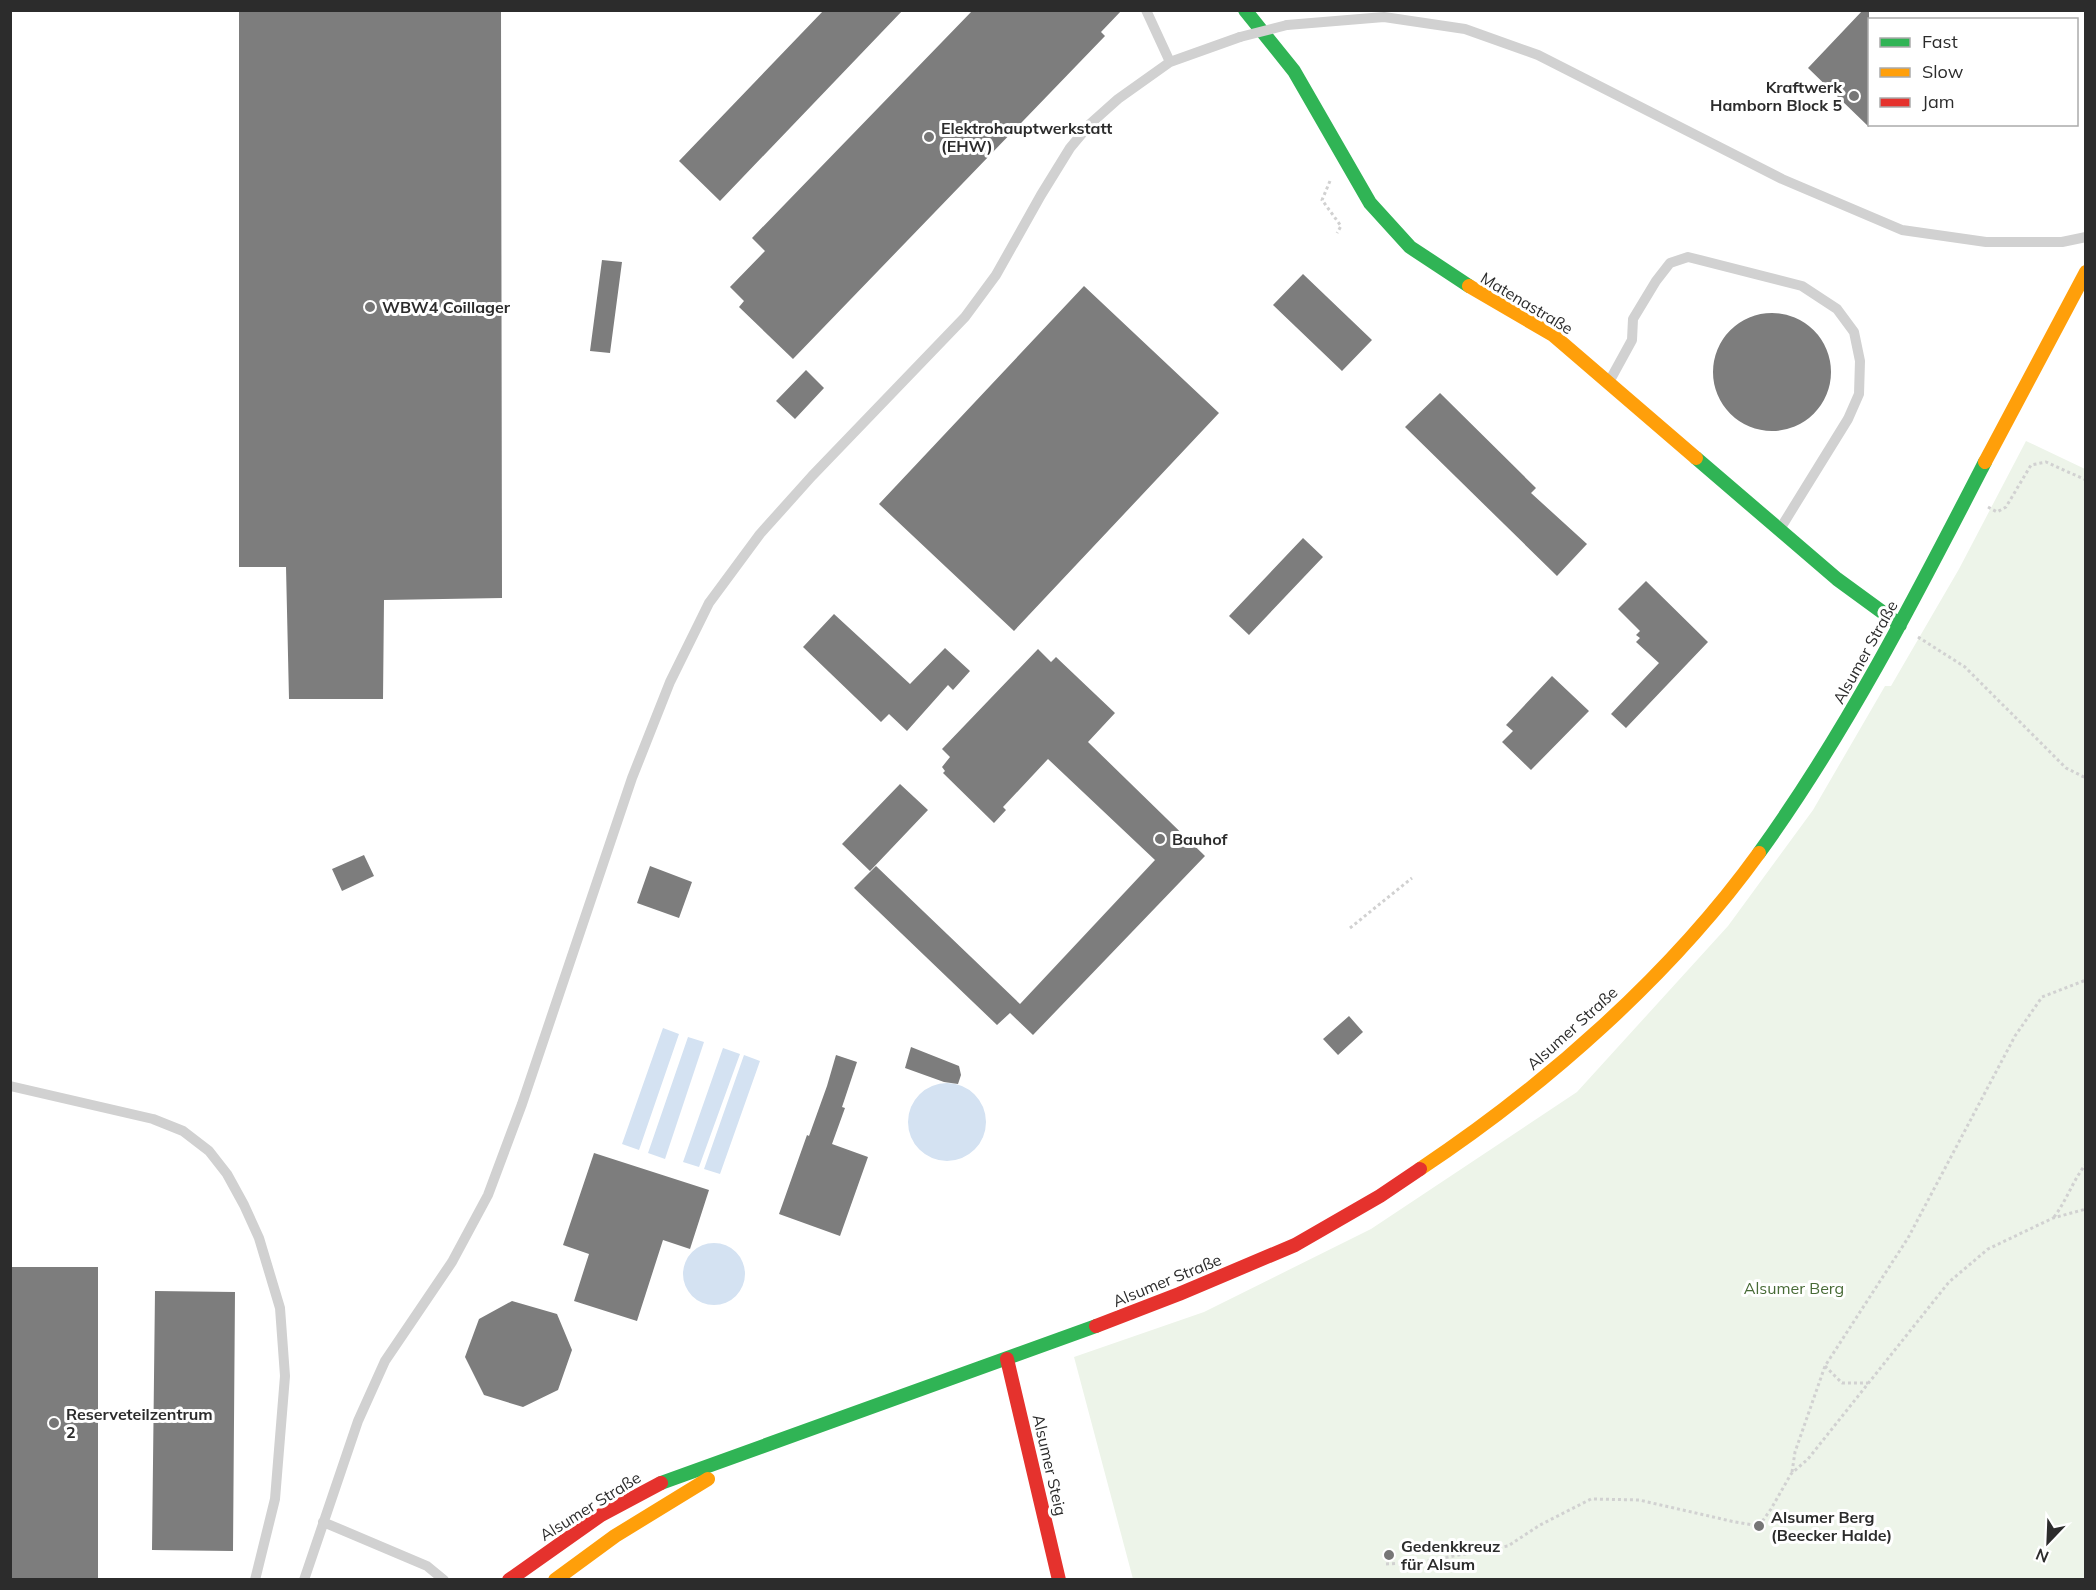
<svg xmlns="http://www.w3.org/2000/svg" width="2096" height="1590" font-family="Mulish,sans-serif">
<rect width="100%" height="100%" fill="#fff"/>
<path fill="#edf4e9" d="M 2026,441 L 2085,469 L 2085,1579 L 1133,1579 L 1074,1357 L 1204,1312 L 1371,1229 L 1577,1092 L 1728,926 L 1813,810 L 1885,686 L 1891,686 L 1959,569 Z"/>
<path fill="#d4e2f2" d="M 663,1028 L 679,1034 L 639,1150 L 622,1144 Z
M 688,1037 L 704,1042 L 665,1159 L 648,1153 Z
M 723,1048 L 740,1054 L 699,1167 L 683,1162 Z
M 744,1055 L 760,1061 L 720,1174 L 704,1169 Z
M908 1122a39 39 0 1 1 78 0a39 39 0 1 1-78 0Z
M683 1274a31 31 0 1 1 62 0a31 31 0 1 1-62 0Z"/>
<path fill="#7d7d7d" d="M 239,10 L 501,10 L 502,598 L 384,600 L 383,699 L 289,699 L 286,567 L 239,567 Z
M 824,10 L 903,10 L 720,201 L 679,161 Z
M 973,10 L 1122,10 L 1101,32 L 1105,36 L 793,359 L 739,307 L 744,301 L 730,287 L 765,251 L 752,238 Z
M 1863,10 L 1869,10 L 1869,127 L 1808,68 Z
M 602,260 L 622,262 L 610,353 L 590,351 Z
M 1303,274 L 1372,340 L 1342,371 L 1273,305 Z
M 1084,286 L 1219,413 L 1014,631 L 879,504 Z
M1713 372a59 59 0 1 1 118 0a59 59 0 1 1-118 0Z
M 806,370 L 824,388 L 795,419 L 776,401 Z
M 1440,393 L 1536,488 L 1531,493 L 1587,544 L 1557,576 L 1405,427 Z
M 1303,538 L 1323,557 L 1249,635 L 1229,616 Z
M 1646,581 L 1708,642 L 1626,728 L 1611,714 L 1659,663 L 1636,642 L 1640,638 L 1636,635 L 1640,631 L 1618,609 Z
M 834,614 L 910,684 L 945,648 L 970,671 L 953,690 L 948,685 L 907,731 L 889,714 L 881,722 L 803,647 Z
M 1038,649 L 1051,662 L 1056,657 L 1115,713 L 1088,742 L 1205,856 L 1033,1035 L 1010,1013 L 997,1025 L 854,888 L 876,866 L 1020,1004 L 1155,860 L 1048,759 L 1003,807 L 1006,810 L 994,823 L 943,773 L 945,771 L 942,767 L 950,757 L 942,749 Z
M 1552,676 L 1589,711 L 1531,770 L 1502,742 L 1513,731 L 1506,725 Z
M 900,784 L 928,810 L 870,871 L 842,844 Z
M 364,855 L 374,876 L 342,891 L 332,869 Z
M 650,866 L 692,882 L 679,918 L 637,903 Z
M 1349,1016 L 1363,1032 L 1338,1055 L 1323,1039 Z
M 911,1047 L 959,1066 L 961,1075 L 958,1084 L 944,1082 L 905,1068 Z
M 836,1055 L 857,1062 L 842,1107 L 845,1108 L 832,1144 L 868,1157 L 840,1236 L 779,1214 L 807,1135 L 809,1136 L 827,1086 Z
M 594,1153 L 709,1190 L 690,1249 L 663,1240 L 637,1321 L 574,1301 L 589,1254 L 563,1245 Z
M 10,1267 L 98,1267 L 98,1580 L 10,1580 Z
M 155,1291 L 235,1292 L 233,1551 L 152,1550 Z
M 512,1301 L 557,1314 L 572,1350 L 558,1390 L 523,1407 L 484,1395 L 465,1357 L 479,1319 Z"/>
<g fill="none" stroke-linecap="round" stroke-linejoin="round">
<path stroke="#d1d1d1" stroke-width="3" stroke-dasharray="3 3" stroke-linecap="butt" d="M 1330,181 L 1322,200 L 1341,226 L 1337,233
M 1988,507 L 1997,512 L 2006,507 L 2031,465 L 2046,462 L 2086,480
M 1918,637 L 1965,667 L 2066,768 L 2086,778
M 1350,928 L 1412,878
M 2054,1217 C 2067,1200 2073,1180 2086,1164
M 1825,1366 L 1842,1383 L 1868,1383
M 1792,1472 L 1795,1452 L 1825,1366 L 1908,1238 L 2015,1036 L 2042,997 L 2086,980
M 1386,1564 L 1421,1562 L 1508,1546 L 1540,1525 L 1591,1499 L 1639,1500 L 1735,1522 L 1759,1526 L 1771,1509 L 1791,1474 L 1808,1459 L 1949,1282 L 1988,1249 L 2053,1218 L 2086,1209"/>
<path stroke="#d1d1d1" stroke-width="10" d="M 1146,10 L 1170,62
M 1287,25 L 1384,17 L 1465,29 L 1538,55 L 1782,179 L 1902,230 L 1986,242 L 2062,242 L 2086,237
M 1609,382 L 1632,340 L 1633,319 L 1656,281 L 1670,263 L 1688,257 L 1802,286 L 1837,309 L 1854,332 L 1860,361 L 1859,394 L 1848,419 L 1780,529
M 10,1086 L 153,1119 L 183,1131 L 209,1151 L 227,1174 L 244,1205 L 259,1238 L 280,1308 L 285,1376 L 275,1499 L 255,1580
M 323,1522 L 427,1566 L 444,1580
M 304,1580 L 358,1421 L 385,1361 L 452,1262 L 488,1195 L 522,1104 L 632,778 L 670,682 L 709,603 L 760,534 L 812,476 L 965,317 L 996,275 L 1041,195 L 1070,148 L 1090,124 L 1118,99 L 1170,62 L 1240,37"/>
<path stroke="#30b455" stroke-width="14" d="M 1245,10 L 1294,71 L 1370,203 L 1410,247 L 1469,286
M 1696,458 L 1837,579 L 1900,625
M 1759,853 C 1847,731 1916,596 1985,462
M 661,1483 L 1096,1326"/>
<path stroke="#ff9f0a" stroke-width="14" d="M 1469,286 L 1553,335 L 1696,458
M 1985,462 L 2086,272
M 1420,1169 C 1545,1086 1671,975 1759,853
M 555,1580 L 615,1536 L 708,1479"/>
<path stroke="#e5322d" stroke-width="14" d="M 1096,1326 L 1179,1294 L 1295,1245 L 1380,1196 L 1420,1169
M 1007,1359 L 1059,1580
M 509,1580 L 601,1515 L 661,1483"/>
<path stroke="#d1d1d1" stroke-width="10" d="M 1240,37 L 1287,25"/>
</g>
<g fill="#767676" stroke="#fff" stroke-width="2">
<circle cx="1854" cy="96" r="6"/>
<circle cx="929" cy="137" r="6"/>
<circle cx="370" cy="307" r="6"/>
<circle cx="1160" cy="839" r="6"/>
<circle cx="54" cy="1423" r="6"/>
<circle cx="1759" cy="1526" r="6"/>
<circle cx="1389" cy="1555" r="6"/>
</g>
<g text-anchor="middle" stroke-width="6" stroke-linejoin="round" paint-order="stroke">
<g font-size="16" font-weight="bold" fill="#2c2c2c" stroke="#fff" text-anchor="start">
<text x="1842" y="93" text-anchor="end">Kraftwerk<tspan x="1842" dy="18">Hamborn Block 5</tspan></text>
<text x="941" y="134">Elektrohauptwerkstatt<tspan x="941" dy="18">(EHW)</tspan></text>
<text x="382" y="313">WBW4 Coillager</text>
<text x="1172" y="845">Bauhof</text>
<text x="66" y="1420">Reserveteilzentrum<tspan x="66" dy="18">2</tspan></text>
<text x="1771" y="1523">Alsumer Berg<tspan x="1771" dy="18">(Beecker Halde)</tspan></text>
<text x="1401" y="1552">Gedenkkreuz<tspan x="1401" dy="18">für Alsum</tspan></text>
</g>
<g font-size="16" fill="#2c2c2c" stroke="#fff">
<text transform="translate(1527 303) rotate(31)" y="6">Matenastraße</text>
<text transform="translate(1865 652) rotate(-61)" y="6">Alsumer Straße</text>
<text transform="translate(1572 1028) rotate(-42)" y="6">Alsumer Straße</text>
<text transform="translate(1167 1280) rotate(-22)" y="6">Alsumer Straße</text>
<text transform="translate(1050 1465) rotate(77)" y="6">Alsumer Steig</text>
<text transform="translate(590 1506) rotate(-32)" y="6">Alsumer Straße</text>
</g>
<g font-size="16" fill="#476a36" stroke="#fff">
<text x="1794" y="1294">Alsumer Berg</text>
</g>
</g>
<rect width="2096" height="1590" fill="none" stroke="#2c2c2c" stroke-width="24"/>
<rect x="1868" y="18" width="210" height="108" fill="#ffffff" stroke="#ababab" stroke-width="1.5"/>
<rect x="1880" y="38" width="30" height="9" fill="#30b455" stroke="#ababab" stroke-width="1.5"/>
<text x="1922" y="48" font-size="18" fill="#2c2c2c">Fast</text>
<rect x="1880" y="68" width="30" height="9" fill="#ff9f0a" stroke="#ababab" stroke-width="1.5"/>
<text x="1922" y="78" font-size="18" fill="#2c2c2c">Slow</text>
<rect x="1880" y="98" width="30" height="9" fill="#e5322d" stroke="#ababab" stroke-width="1.5"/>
<text x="1922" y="108" font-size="18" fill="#2c2c2c">Jam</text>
<g transform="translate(2048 1542) rotate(203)" stroke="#ffffff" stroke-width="4.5" paint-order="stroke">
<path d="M0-4.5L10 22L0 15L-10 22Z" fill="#2c2c2c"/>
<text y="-9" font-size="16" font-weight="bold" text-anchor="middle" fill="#2c2c2c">N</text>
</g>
</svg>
